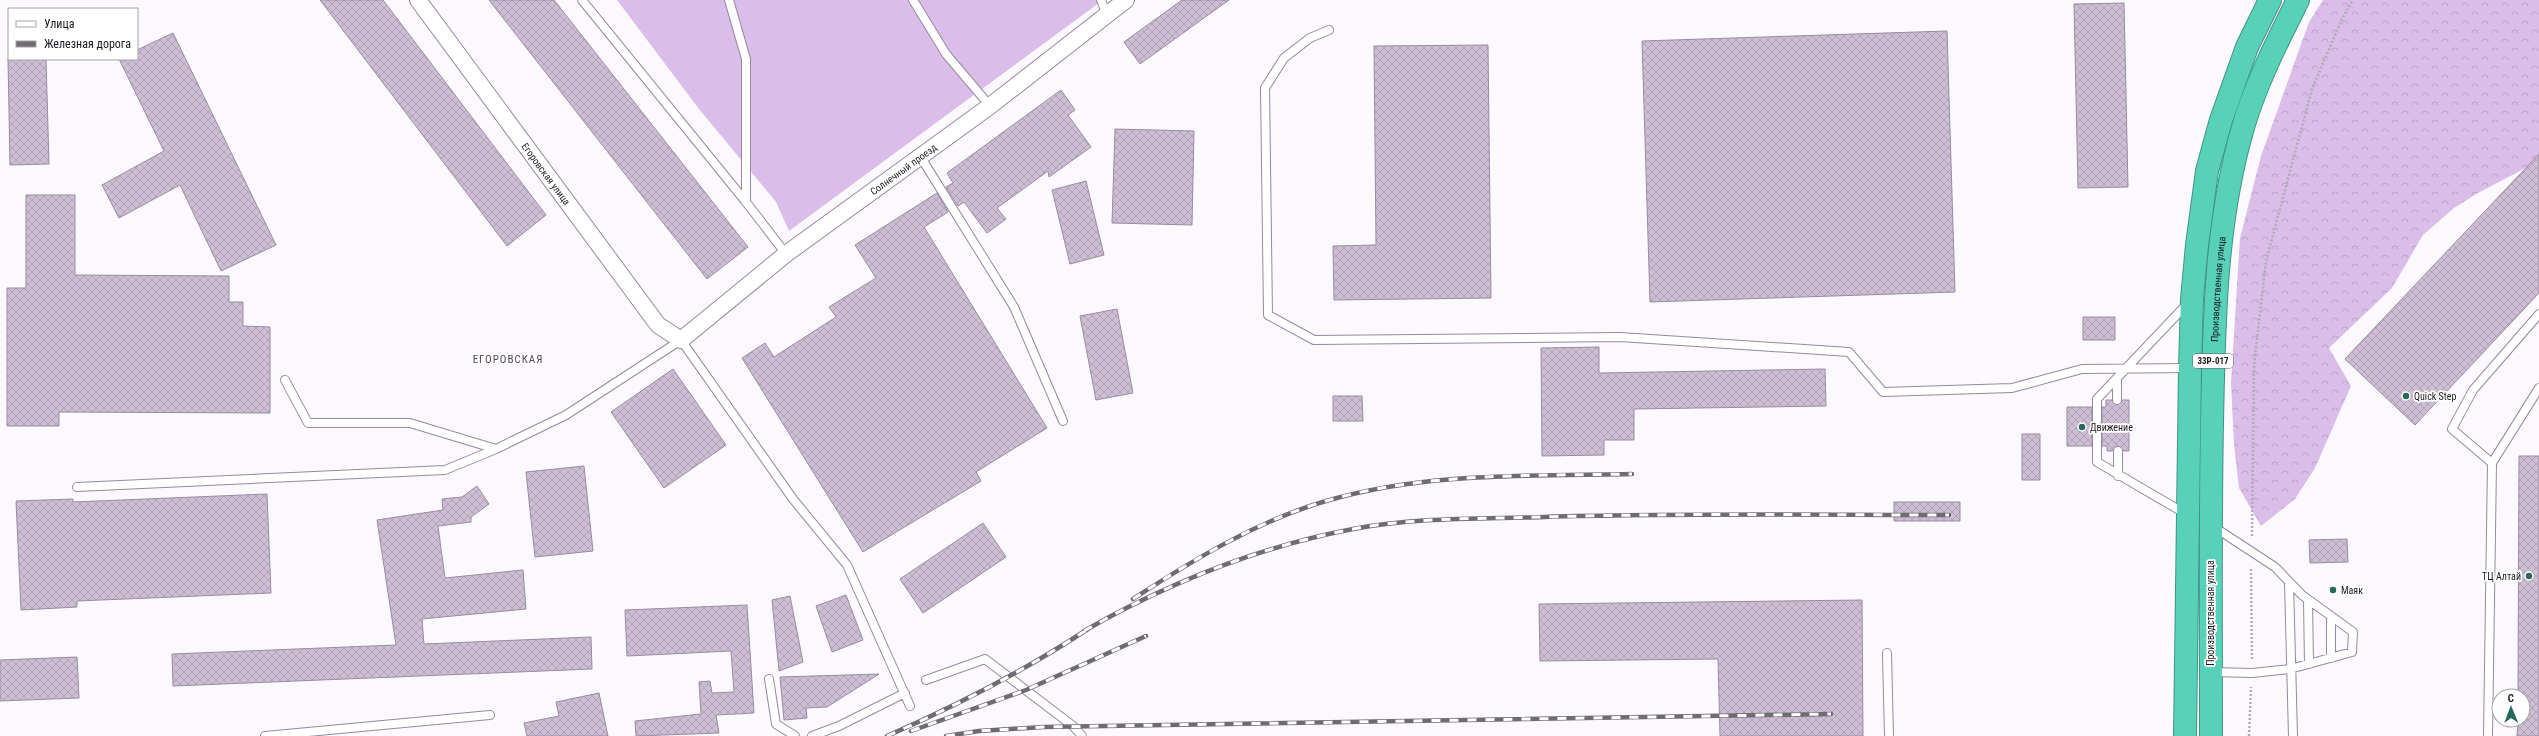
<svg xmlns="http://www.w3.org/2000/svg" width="2539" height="736" font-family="'Roboto Condensed',sans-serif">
<defs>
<pattern id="forest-crowns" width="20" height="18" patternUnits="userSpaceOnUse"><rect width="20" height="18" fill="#dabde9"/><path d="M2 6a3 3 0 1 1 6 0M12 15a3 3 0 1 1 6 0" fill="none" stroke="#bba2c7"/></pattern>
<pattern id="building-cross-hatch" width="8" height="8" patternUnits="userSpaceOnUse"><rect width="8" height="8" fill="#cdbed5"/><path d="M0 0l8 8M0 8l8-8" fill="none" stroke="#b0a3b6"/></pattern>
</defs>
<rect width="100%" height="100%" fill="#fcf9fe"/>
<path fill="url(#forest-crowns)" d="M 2323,0 L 2539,0 L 2539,161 L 2478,193 L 2454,208 L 2423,235 L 2392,288 L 2329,348 L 2351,386 L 2315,468 L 2295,499 L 2261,526 L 2239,488 L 2234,445 L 2231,383 L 2240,238 L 2261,156 L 2309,22 Z"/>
<path fill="#dabde9" d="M 617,0 L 1103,0 L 789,231 L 776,202 L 699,109 Z"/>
<path fill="url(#building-cross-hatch)" stroke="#998ba0" d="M 320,0 L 383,0 L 546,215 L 507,246 Z
M 489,0 L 554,0 L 748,247 L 707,279 Z
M 1182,0 L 1229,0 L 1140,64 L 1124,42 Z
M 2124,3 L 2128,187 L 2078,188 L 2074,4 Z
M 1947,31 L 1955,292 L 1650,302 L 1642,41 Z
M 173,33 L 276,245 L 221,271 L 180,185 L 119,218 L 102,185 L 164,151 L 119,59 L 137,59 L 137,50 Z
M 1488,45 L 1491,298 L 1334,300 L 1333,246 L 1376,245 L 1374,46 Z
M 8,59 L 46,59 L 49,164 L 10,165 Z
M 1061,90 L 1075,110 L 1068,115 L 1091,147 L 1049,177 L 1048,171 L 997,208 L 1006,219 L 987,233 L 964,202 L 958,206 L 946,187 L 953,183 L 947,173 Z
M 1115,129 L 1194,131 L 1192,225 L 1112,223 Z
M 2539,154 L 2539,293 L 2415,425 L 2345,359 Z
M 1086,181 L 1104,255 L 1070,264 L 1052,190 Z
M 937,193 L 948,212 L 924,227 L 1047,428 L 976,472 L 981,481 L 863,552 L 742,358 L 765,343 L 774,357 L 836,317 L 829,307 L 876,278 L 855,245 Z
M 26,195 L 75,195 L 75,275 L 229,276 L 229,302 L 243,302 L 243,326 L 270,327 L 270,413 L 59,412 L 59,426 L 7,426 L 7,288 L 26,288 Z
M 1117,309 L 1133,393 L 1096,400 L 1080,316 Z
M 2083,317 L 2115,317 L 2115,340 L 2083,340 Z
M 1599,347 L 1599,373 L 1825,369 L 1826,406 L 1634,409 L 1634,440 L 1604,440 L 1604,455 L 1542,456 L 1541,348 Z
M 673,369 L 726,445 L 664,488 L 611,412 Z
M 1333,396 L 1362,396 L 1363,421 L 1333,421 Z
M 2106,400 L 2112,400 L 2117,405 L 2122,400 L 2129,400 L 2129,451 L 2124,451 L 2118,446 L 2112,451 L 2107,451 L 2107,446 L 2102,446 L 2102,432 L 2097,429 L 2092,432 L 2092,446 L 2067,446 L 2067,407 L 2092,407 L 2092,423 L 2097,426 L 2102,423 L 2102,407 L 2106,407 Z
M 2022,434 L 2040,434 L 2040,480 L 2022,480 Z
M 2519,456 L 2539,456 L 2539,736 L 2517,736 L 2518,720 L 2523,720 L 2523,696 L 2518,696 Z
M 584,466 L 593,551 L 535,557 L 526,472 Z
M 477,486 L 489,504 L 471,517 L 471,522 L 438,526 L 445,578 L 523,570 L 526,609 L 422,619 L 424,644 L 591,637 L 592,669 L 173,686 L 172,654 L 396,645 L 377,520 L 443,510 L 442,499 L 462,497 Z
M 267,494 L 271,593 L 77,601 L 77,607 L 21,610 L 16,501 L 73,499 L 73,502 Z
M 1894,502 L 1960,502 L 1960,521 L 1894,521 Z
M 983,523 L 1006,557 L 923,613 L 900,579 Z
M 2347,539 L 2348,562 L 2310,563 L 2309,540 Z
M 846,595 L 863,640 L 832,652 L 816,606 Z
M 790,596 L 803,662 L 779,671 L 772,600 Z
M 1862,600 L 1863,736 L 1720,736 L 1718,659 L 1540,661 L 1539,604 Z
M 747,605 L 754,713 L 716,715 L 719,733 L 636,736 L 635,721 L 701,714 L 699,682 L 710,681 L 712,693 L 734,692 L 731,651 L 627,656 L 625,610 Z
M 77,657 L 79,698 L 0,701 L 0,660 Z
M 879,674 L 827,707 L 806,708 L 807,718 L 784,720 L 780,677 Z
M 599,693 L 608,736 L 527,736 L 524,723 L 559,716 L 556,702 Z"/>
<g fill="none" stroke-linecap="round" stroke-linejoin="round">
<g stroke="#96889e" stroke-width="10">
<path id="lane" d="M 582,0 L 746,202
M 729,0 L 746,59 L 746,202 L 786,254
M 913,0 L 946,54 L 990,106
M 1101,0 L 1107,15
M 1329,30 L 1310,38 L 1284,58 L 1265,88 L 1268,315 L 1314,340 L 1620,337 L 1849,352 L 1883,392 L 2012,388 L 2082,369 L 2190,368
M 920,156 L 1014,307 L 1063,421
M 2117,378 L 2117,400
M 285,380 L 308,423 L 410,423 L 496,449
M 2097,421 L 2097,399 L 2188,303
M 2097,434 L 2097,462 L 2186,514
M 2118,451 L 2118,476
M 2492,463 L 2452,429 L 2473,390 L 2539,314
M 77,487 L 445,470 L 496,449 L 566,415 L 681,340 L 793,499 L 847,565 L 910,706
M 2289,582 L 2293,736
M 2308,600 L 2309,664
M 2331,616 L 2331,658
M 1887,653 L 1889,736
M 2211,672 L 2252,673 L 2290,669 L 2352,652 L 2353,632 L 2302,595 L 2275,567 L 2214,527
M 769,679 L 776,724 L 795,736
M 926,680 L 985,659 L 1073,726 L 1082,736
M 265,736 L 490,715
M 812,736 L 839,726 L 905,693
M 2488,736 L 2492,463 L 2539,388"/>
</g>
<g stroke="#96889e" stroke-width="18">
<g id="street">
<path id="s1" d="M 418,0 L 658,325 L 681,340 L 786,254 L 990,106 L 1126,0"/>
</g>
</g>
<g stroke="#439183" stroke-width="24">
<g id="highway">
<path d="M 2185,736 L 2190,368 L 2192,299 L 2197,245 L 2207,171 L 2221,120 L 2247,47 L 2270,0"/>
<path id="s2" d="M 2211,736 C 2211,632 2210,527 2212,423 C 2214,323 2215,221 2244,124 C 2257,81 2278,40 2298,0"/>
</g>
</g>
<path stroke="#b0acb2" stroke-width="2.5" stroke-dasharray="2 2" stroke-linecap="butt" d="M 2252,536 L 2254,365 L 2266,261 L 2312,89 L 2342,19 L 2353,0
M 2251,569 L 2252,660
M 2249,736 L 2251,687"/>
<use href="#lane" stroke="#fff" stroke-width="8"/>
<use href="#street" stroke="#fff" stroke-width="16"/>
<use href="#highway" stroke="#57d2b9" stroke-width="22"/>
<g stroke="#706b72" stroke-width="4.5">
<path id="rail" d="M 1133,599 C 1193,560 1257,521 1326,501 C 1425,472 1530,476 1632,474
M 1084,631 C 1168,583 1258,547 1353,529 C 1416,517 1481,519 1544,517 C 1679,513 1814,515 1949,515
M 911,731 L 1026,690 L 1146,636
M 887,736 C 956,706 1024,671 1088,629
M 946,736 L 979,731 L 1044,727 L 1831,714"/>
</g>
<use href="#rail" stroke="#fff" stroke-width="3" stroke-dasharray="9" stroke-linecap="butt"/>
</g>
<g fill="#24695b" stroke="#fff" stroke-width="1.5">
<circle cx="2406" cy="396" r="4"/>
<circle cx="2082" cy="427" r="4"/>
<circle cx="2529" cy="576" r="4"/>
<circle cx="2333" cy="590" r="4"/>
</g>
<g text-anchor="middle" stroke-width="3.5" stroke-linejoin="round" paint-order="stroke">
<rect fill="#fff" stroke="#615d62" stroke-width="1" x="2193" y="354" width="40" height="14" rx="3"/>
<g font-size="9" font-weight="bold" fill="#1d171f">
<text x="2213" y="364">33Р-017</text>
</g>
<g font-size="10" fill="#1d171f" stroke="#fff">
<text dy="4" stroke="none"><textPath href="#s1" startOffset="712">Солнечный проезд</textPath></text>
<text dy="4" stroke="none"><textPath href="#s1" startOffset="216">Егоровская улица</textPath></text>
<text dy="4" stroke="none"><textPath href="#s2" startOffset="447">Производственная улица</textPath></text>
<text transform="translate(2210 613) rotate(-90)" y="4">Производственная улица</text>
</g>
<g font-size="10" fill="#1d171f" stroke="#fff" text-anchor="start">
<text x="2414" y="400">Quick Step</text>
<text x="2090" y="431">Движение</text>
<text x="2521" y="580" text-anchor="end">ТЦ Алтай</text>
<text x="2341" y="594">Маяк</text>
</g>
<g font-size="11" letter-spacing="1" fill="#524558" stroke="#fff">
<text x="508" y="363">ЕГОРОВСКАЯ</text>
</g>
</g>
<rect x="8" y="8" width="130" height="52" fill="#ffffff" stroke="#a5a2a5"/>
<rect x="16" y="21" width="20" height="6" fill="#ffffff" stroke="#a5a2a5"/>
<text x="44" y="28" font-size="12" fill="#1d171f">Улица</text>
<rect x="16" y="41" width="20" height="6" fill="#706b72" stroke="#a5a2a5"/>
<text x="44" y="48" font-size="12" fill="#1d171f">Железная дорога</text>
<g transform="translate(2511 708) rotate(359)"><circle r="19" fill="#ffffff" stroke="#a5a2a5"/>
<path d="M0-3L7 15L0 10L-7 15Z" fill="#24695b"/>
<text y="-6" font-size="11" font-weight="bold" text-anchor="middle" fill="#1d171f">С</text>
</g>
</svg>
